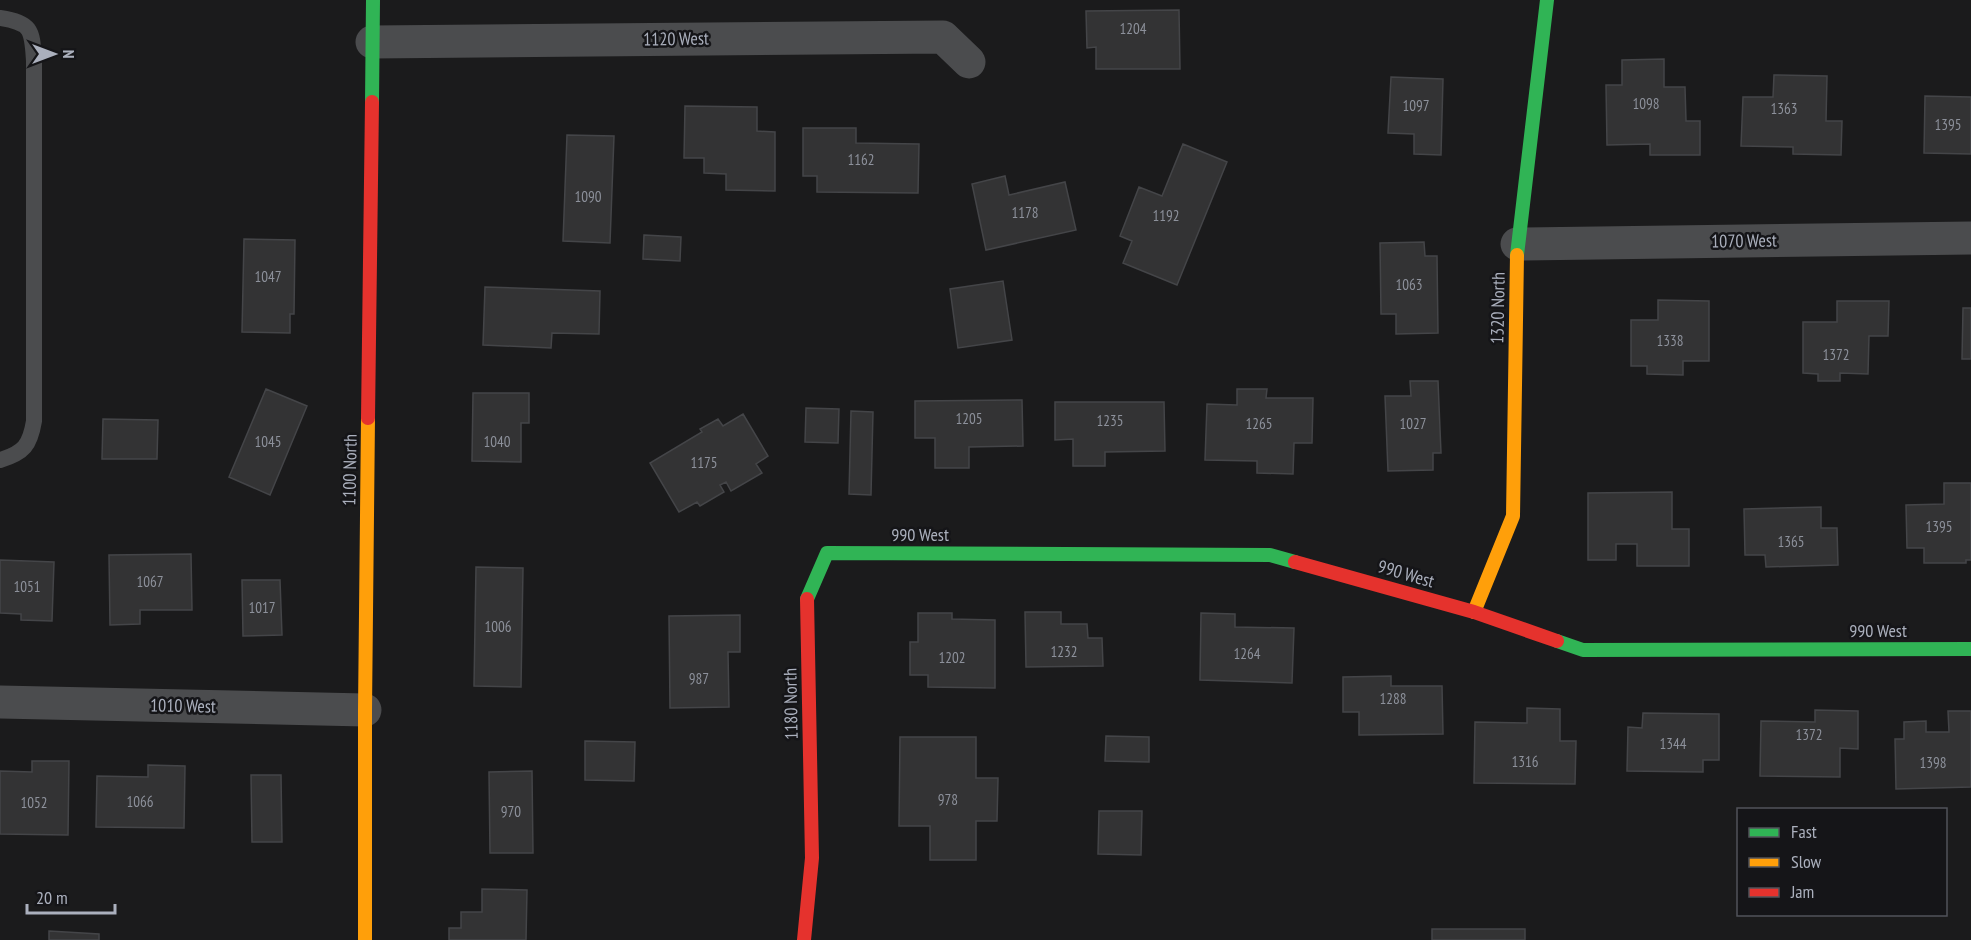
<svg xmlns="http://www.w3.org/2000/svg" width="1971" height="940" font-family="'PT Sans Narrow',sans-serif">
<rect width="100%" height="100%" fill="#1b1b1c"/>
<path fill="#333334" stroke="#444548" stroke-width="1.5" d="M 1179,10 L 1180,69 L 1096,69 L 1096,47 L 1087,48 L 1086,11 Z
M 1664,59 L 1664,87 L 1685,87 L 1686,121 L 1700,121 L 1700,155 L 1650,155 L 1650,144 L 1607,145 L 1606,85 L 1622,85 L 1622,60 Z
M 1774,75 L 1827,76 L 1826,121 L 1842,121 L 1841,155 L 1793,154 L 1793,147 L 1741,146 L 1743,97 L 1773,97 Z
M 1391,77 L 1443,79 L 1441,155 L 1414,154 L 1414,134 L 1388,133 Z
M 1925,96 L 1971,97 L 1971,154 L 1924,153 Z
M 685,106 L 757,107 L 757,131 L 775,132 L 775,191 L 726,190 L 726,174 L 704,173 L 704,158 L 684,158 Z
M 803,128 L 856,128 L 856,143 L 919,144 L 918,193 L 817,192 L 817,176 L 803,176 Z
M 567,135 L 614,136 L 610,243 L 563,241 Z
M 1183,144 L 1227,162 L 1177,285 L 1123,263 L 1132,241 L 1120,236 L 1139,187 L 1162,196 Z
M 1005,176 L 1009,195 L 1065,182 L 1076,230 L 986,250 L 972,184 Z
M 644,235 L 681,237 L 680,261 L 643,259 Z
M 244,239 L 295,240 L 294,314 L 290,314 L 290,333 L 242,332 Z
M 1424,242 L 1425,256 L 1437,256 L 1438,333 L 1396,334 L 1396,314 L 1381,314 L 1380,243 Z
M 1003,281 L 1012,340 L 958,348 L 950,289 Z
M 485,287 L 600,291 L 599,334 L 552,333 L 551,348 L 483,345 Z
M 1658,300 L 1709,301 L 1709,361 L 1683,361 L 1683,375 L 1647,374 L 1647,366 L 1631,366 L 1631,320 L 1658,320 Z
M 1837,301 L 1889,301 L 1888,336 L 1869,336 L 1868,374 L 1840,373 L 1840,381 L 1818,381 L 1818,374 L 1803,373 L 1803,322 L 1837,322 Z
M 1963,308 L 1971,308 L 1971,359 L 1962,359 Z
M 1410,381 L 1438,381 L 1441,453 L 1433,453 L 1433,470 L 1388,471 L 1385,396 L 1411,396 Z
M 266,389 L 307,406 L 270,495 L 229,477 Z
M 1237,389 L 1267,389 L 1266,398 L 1313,398 L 1312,443 L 1294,443 L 1293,474 L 1257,473 L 1257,461 L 1205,460 L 1207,404 L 1237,405 Z
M 473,393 L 529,393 L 529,423 L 521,423 L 521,462 L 472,461 Z
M 1022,400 L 1023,446 L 969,447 L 969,468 L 935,468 L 935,438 L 915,438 L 915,401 Z
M 1055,402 L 1164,402 L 1165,451 L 1105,452 L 1105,466 L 1073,466 L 1073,439 L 1055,440 Z
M 806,408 L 839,409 L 838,443 L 805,442 Z
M 851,411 L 873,412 L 871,495 L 849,494 Z
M 743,414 L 768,456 L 756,464 L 762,473 L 731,491 L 726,482 L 720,485 L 724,492 L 700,506 L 697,502 L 679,512 L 650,463 L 702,432 L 700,429 L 718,419 L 723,426 Z
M 103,419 L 158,420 L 157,459 L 102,459 Z
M 1944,483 L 1971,483 L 1971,560 L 1966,560 L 1966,563 L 1924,563 L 1924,548 L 1907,548 L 1906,505 L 1944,504 Z
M 1672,492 L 1672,529 L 1689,529 L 1689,566 L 1637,566 L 1637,544 L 1616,544 L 1616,560 L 1588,560 L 1588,493 Z
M 1821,507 L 1821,528 L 1837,528 L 1838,565 L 1766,567 L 1765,555 L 1745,555 L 1744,509 Z
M 191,554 L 192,610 L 140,610 L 140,624 L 110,625 L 109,555 Z
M 0,560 L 54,562 L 52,621 L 21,620 L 21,614 L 0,613 Z
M 476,567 L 523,568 L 521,687 L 474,686 Z
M 242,580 L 280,580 L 282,635 L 243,636 Z
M 1025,612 L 1061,612 L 1061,624 L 1087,624 L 1088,638 L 1102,638 L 1103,666 L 1026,667 Z
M 918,613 L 952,613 L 952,619 L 995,620 L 995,688 L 928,687 L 928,675 L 910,675 L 910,642 L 918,642 Z
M 1201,613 L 1235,614 L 1235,627 L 1294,628 L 1292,683 L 1200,680 Z
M 740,615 L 740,652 L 728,652 L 729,707 L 670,708 L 669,616 Z
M 1391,676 L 1391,686 L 1442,686 L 1443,734 L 1359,735 L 1359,712 L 1343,712 L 1343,677 Z
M 1527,708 L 1560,709 L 1560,741 L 1576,741 L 1575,784 L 1474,783 L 1475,722 L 1527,723 Z
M 1815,710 L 1858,711 L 1858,749 L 1840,748 L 1840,777 L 1760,776 L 1761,721 L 1815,722 Z
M 1948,711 L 1971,711 L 1971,787 L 1896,789 L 1895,739 L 1904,739 L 1904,722 L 1926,721 L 1926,732 L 1949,732 Z
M 1643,713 L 1719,714 L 1719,760 L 1703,760 L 1703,772 L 1627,771 L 1628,727 L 1642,728 Z
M 1106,736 L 1149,737 L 1149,762 L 1105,761 Z
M 900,737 L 976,737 L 976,778 L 998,778 L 997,821 L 976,821 L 976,860 L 930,860 L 930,826 L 899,826 Z
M 585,741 L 635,742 L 634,781 L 585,780 Z
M 32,761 L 69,761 L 68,835 L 0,834 L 0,771 L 32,772 Z
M 148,765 L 185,766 L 184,828 L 96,827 L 97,776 L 148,777 Z
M 532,771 L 533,853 L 490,853 L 489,772 Z
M 251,775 L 281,775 L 282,842 L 252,842 Z
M 1099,811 L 1142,811 L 1141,855 L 1098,854 Z
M 482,889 L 527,890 L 526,940 L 449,940 L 449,928 L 461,928 L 461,912 L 482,912 Z
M 1432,929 L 1525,929 L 1525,940 L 1432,940 Z
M 49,931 L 99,934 L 99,940 L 49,940 Z"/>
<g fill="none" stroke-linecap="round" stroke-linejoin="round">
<path stroke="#4b4c4e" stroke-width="16" d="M 0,18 C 33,23 32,31 34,61 L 34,421 C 30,445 24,453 0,460"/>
<path stroke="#4b4c4e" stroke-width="33" d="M 372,42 L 943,37 L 969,62
M 1517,244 L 1971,238
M 0,702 L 365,710"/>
<path stroke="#30b455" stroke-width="14" d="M 372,102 L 373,0
M 1517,255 L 1547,0
M 807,599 L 827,553 L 1270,555 L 1295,562
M 1557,641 L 1583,650 L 1971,649"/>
<path stroke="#ff9f0a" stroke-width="14" d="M 1474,612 L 1513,516 L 1517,255
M 365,940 L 365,710 L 368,418"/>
<path stroke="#e5322d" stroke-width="14" d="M 368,418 L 372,102
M 1295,562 L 1474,612 L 1557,641
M 804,940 L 812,858 L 807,599"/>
</g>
<g text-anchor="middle" stroke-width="5" stroke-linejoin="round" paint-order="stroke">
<g font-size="15" fill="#8d919b">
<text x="1133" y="34">1204</text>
<text x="1646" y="109">1098</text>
<text x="1416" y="111">1097</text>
<text x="1784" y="114">1363</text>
<text x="1948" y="130">1395</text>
<text x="861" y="165">1162</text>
<text x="588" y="202">1090</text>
<text x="1025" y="218">1178</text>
<text x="1166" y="221">1192</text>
<text x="268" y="282">1047</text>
<text x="1409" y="290">1063</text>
<text x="1670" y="346">1338</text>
<text x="1836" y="360">1372</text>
<text x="969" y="424">1205</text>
<text x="1110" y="426">1235</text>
<text x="1259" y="429">1265</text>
<text x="1413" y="429">1027</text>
<text x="268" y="447">1045</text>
<text x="497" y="447">1040</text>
<text x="704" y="468">1175</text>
<text x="1939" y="532">1395</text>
<text x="1791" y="547">1365</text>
<text x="150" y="587">1067</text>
<text x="27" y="592">1051</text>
<text x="262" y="613">1017</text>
<text x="498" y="632">1006</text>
<text x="1064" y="657">1232</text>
<text x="1247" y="659">1264</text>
<text x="952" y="663">1202</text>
<text x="699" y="684">987</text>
<text x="1393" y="704">1288</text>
<text x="1809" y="740">1372</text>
<text x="1673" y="749">1344</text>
<text x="1525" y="767">1316</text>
<text x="1933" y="768">1398</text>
<text x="948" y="805">978</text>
<text x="140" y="807">1066</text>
<text x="34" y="808">1052</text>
<text x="511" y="817">970</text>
</g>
<g font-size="18" fill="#abb0bd" stroke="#151518">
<text transform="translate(676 39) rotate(-1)" y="6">1120 West</text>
<text transform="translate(1744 241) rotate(-1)" y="6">1070 West</text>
<text transform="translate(1498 308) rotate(-89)" y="6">1320 North</text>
<text transform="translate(350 470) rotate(-89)" y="6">1100 North</text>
<text x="920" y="541">990 West</text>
<text transform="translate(1406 574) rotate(16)" y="6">990 West</text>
<text x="1878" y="637">990 West</text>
<text transform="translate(791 704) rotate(-91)" y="6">1180 North</text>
<text transform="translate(183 706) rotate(1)" y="6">1010 West</text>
</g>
</g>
<rect x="1737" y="808" width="210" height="108" fill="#151518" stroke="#51535a" stroke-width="1.5"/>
<rect x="1749" y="828" width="30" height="9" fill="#30b455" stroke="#51535a" stroke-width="1.5"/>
<text x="1791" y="838" font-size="18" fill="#abb0bd">Fast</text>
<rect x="1749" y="858" width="30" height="9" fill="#ff9f0a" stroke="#51535a" stroke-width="1.5"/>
<text x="1791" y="868" font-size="18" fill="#abb0bd">Slow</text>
<rect x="1749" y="888" width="30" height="9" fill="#e5322d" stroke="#51535a" stroke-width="1.5"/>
<text x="1791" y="898" font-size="18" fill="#abb0bd">Jam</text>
<g transform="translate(54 54) rotate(90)" stroke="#151518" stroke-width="4.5" paint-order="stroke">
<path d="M0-4.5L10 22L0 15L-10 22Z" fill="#abb0bd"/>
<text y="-9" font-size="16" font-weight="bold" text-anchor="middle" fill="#abb0bd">N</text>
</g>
<path d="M27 904v9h88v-9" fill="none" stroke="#abb0bd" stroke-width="3"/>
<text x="36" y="904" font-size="18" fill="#abb0bd" stroke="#151518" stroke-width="4.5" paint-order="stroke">20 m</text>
</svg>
